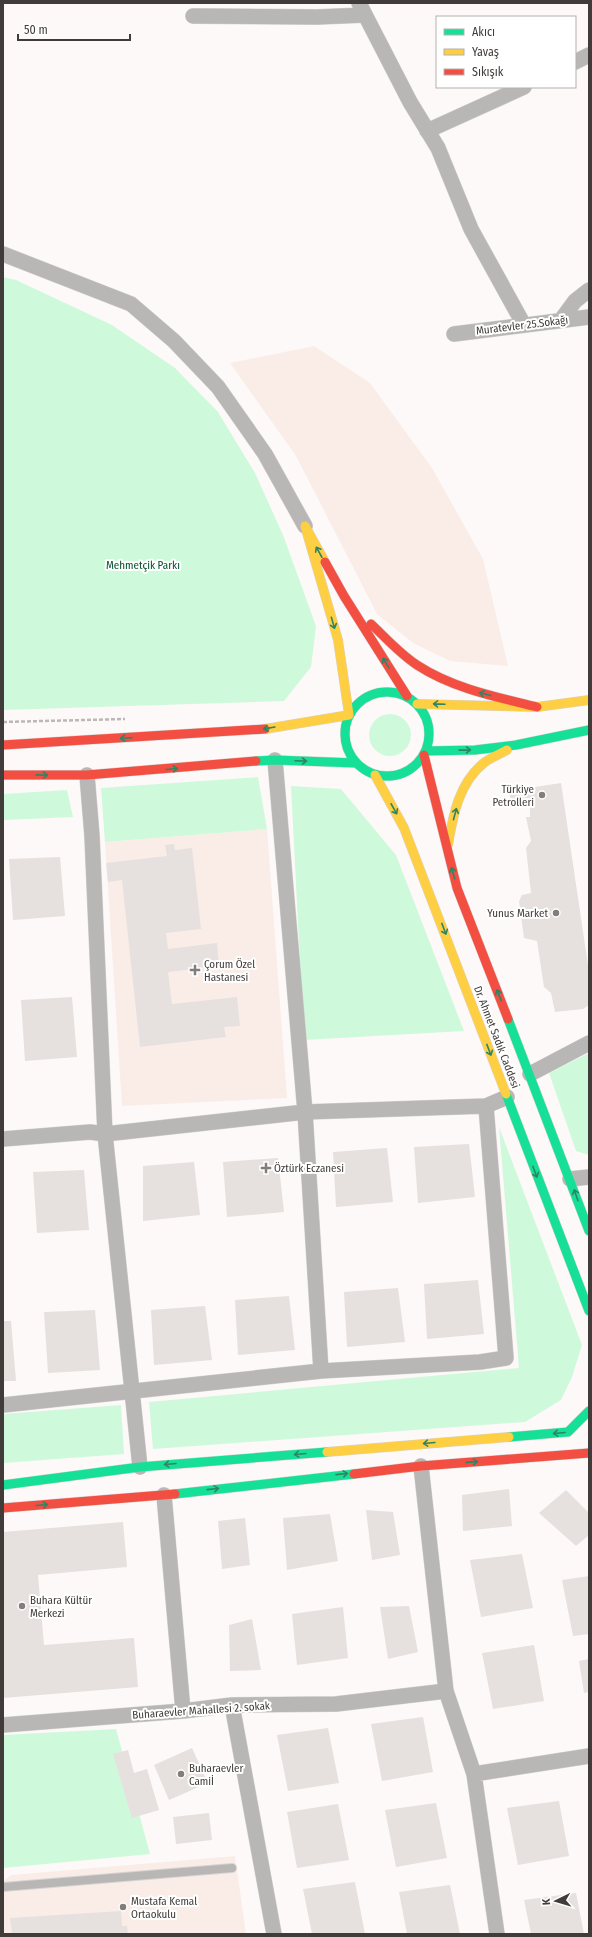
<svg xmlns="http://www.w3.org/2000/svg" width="592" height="1937" font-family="'Fira Sans Condensed',sans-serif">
<rect width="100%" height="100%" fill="#fdf9f8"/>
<path fill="#faede8" d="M 314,346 L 370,383 L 432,468 L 483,559 L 508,666 L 450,661 L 413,643 L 377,614 L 296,456 L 230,363 Z
M 267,829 L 287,1098 L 122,1106 L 105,842 Z
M 235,1856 L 246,1934 L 3,1934 L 3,1881 L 11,1875 Z"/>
<path fill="#cff9db" d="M 3,277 L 16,280 L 112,325 L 175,368 L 218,412 L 255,473 L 283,535 L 316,626 L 311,667 L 284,701 L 3,710 Z
M369 735a21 21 0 1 1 42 0a21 21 0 1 1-42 0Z
M 258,777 L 267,829 L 105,842 L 101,788 Z
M 291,786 L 341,789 L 396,855 L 464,1031 L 304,1040 Z
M 67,790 L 73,817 L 3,820 L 3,794 Z
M 589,1053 L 589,1155 L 576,1151 L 549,1073 Z
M 499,1127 L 582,1345 L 572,1377 L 561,1400 L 525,1422 L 153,1449 L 149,1402 L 519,1368 Z
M 121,1405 L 124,1454 L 3,1463 L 3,1414 Z
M 116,1729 L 150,1854 L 3,1868 L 3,1735 Z"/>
<path fill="#e6e1df" d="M 561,783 L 589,972 L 589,1005 L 583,1009 L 555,1012 L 551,993 L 544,987 L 537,941 L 524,938 L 519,901 L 522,895 L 531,893 L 526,848 L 531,841 L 526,817 L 530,817 L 530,805 L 512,806 L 509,791 Z
M 174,844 L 175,850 L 192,848 L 201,929 L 166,933 L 168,949 L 217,943 L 219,966 L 168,972 L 172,1004 L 237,997 L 240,1026 L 224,1027 L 226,1037 L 140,1047 L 122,880 L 108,882 L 106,863 L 167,856 L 165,845 Z
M 60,857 L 65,916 L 13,920 L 9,859 Z
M 72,997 L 77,1057 L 25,1061 L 21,1000 Z
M 469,1144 L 475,1197 L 418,1203 L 414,1147 Z
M 387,1148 L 393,1202 L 336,1207 L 333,1152 Z
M 278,1158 L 284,1212 L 227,1217 L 223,1162 Z
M 194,1162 L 200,1215 L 143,1221 L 143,1166 Z
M 84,1170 L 89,1230 L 37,1233 L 33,1172 Z
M 478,1280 L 484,1334 L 427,1339 L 424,1284 Z
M 398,1288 L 405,1342 L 347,1347 L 344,1292 Z
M 289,1296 L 295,1350 L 238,1355 L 235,1300 Z
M 205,1306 L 212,1360 L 154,1365 L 151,1310 Z
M 95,1310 L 100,1370 L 48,1373 L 44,1312 Z
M 3,1321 L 11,1321 L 16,1381 L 3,1381 Z
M 509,1489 L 512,1526 L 463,1531 L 462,1495 Z
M 566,1490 L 589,1513 L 589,1535 L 576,1546 L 539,1513 Z
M 366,1510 L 393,1512 L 400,1555 L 372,1560 Z
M 330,1514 L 338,1561 L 287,1570 L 283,1518 Z
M 245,1518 L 250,1565 L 222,1569 L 218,1521 Z
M 123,1522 L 127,1567 L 38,1575 L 44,1645 L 134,1638 L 138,1687 L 3,1698 L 3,1532 Z
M 522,1554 L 533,1608 L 481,1617 L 470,1560 Z
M 589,1576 L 589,1634 L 573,1636 L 562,1580 Z
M 409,1606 L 418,1652 L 388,1659 L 380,1607 Z
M 343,1607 L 348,1658 L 297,1665 L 292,1614 Z
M 252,1619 L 261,1670 L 230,1671 L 229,1625 Z
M 534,1645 L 544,1701 L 493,1709 L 482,1653 Z
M 589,1659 L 589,1692 L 584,1693 L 579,1661 Z
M 423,1717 L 433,1772 L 382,1781 L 371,1724 Z
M 328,1728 L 339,1783 L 288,1791 L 277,1735 Z
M 192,1748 L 208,1783 L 169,1800 L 154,1765 Z
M 128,1750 L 134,1773 L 147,1769 L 159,1810 L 132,1818 L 113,1754 Z
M 559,1801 L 569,1856 L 518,1865 L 507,1808 Z
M 436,1803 L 447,1858 L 396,1867 L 385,1810 Z
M 338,1804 L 349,1860 L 297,1868 L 287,1812 Z
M 209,1813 L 212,1840 L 176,1844 L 173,1817 Z
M 355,1882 L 365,1934 L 312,1934 L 303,1889 Z
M 450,1885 L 460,1934 L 407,1934 L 399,1892 Z
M 576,1893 L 584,1934 L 531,1934 L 524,1900 Z
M 121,1911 L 122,1926 L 127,1926 L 128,1934 L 12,1934 L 10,1918 Z"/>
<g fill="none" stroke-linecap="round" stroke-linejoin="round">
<g stroke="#d7d4d3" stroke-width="10">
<path id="lane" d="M 3,1887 L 232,1868"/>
</g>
<g stroke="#d7d4d3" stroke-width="16">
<path id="street" d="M 359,3 L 410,102 L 438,148 L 471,229 L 524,325
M 193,16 L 317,17 L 365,15
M 575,62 L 589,55
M 427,131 L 524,87
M 3,254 L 131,304 L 174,341 L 218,387 L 265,454 L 305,526
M 561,320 L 575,301 L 589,290
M 454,334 L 589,317
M 275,760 L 305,1112 L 321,1371
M 87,775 L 92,836 L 105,1134 L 140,1467
M 530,1074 L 589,1043
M 3,1139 L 90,1132 L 105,1134 L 305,1112 L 486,1106 L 507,1097
M 570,1179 L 589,1177
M 3,1405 L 321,1371 L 480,1362 L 506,1358 L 486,1106
M 421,1466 L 446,1691 L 474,1774 L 497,1934
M 164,1495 L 183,1711
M 232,1705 L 274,1934
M 3,1725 L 183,1711 L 232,1705 L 336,1704 L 446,1691
M 474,1774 L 589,1756"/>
</g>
<g stroke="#d7d4d3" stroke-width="10">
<path id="fast" d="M345 734a42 42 0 1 1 84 0a42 42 0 1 1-84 0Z
M 426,751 L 475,750 L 516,745 L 589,730
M 256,761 L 275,760 L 356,763
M 508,1019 L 589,1231
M 506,1094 L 589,1311
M 509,1437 L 568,1432 L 589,1411
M 3,1485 L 140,1467 L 327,1452
M 175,1494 L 354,1474"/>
</g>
<g stroke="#d7d4d3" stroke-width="10">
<path id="slow" d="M 417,704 L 537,707 L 589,700
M 265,729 L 349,715 L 338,640 L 305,526 L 325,562
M 375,775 L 404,828 L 506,1094
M 448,845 C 453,815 459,782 485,762 C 492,757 500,754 507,750
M 327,1452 L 509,1437"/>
</g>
<g stroke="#d7d4d3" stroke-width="10">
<path id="jam" d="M 325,562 L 344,596 L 407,696
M 371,624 C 386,638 399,653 417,665 C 452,688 496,697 537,707
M 3,745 L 265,729
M 424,755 L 457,888 L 508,1019
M 3,775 L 87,775 L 256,761
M 354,1474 L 421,1466 L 589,1453
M 3,1508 L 175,1494"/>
</g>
<path stroke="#bbb8b7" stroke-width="2.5" stroke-dasharray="4 2" stroke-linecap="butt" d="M 3,722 L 125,719"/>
<use href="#lane" stroke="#b8b7b5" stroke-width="8"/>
<use href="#street" stroke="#b8b7b5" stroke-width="15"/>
<use href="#fast" stroke="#16e098" stroke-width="9"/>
<use href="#slow" stroke="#ffcf43" stroke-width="9"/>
<use href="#jam" stroke="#f24e42" stroke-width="9"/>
</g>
<defs><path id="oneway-shaft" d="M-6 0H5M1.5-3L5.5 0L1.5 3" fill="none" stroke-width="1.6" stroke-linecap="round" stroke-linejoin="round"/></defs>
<g stroke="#2e8564">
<use href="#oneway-shaft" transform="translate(319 552) rotate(-119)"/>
<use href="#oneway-shaft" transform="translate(333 623) rotate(74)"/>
<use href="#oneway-shaft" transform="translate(386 663) rotate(-122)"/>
<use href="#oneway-shaft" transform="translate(485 694) rotate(-166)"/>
<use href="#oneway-shaft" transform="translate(439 704) rotate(-178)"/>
<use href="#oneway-shaft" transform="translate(269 728) rotate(170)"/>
<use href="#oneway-shaft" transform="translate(126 738) rotate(177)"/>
<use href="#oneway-shaft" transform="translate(465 750) rotate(-1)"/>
<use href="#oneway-shaft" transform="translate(301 761) rotate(2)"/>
<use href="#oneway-shaft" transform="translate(172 769) rotate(-5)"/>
<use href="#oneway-shaft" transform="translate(42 775) rotate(1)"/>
<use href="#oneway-shaft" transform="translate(394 809) rotate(61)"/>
<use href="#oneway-shaft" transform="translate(455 814) rotate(-75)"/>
<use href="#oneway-shaft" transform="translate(453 873) rotate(-106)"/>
<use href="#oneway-shaft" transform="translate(444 929) rotate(69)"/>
<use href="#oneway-shaft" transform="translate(499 995) rotate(-111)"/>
<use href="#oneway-shaft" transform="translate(489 1050) rotate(69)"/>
<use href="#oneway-shaft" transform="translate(535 1172) rotate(69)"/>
<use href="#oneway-shaft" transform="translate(576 1195) rotate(-109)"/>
<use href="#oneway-shaft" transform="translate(559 1433) rotate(175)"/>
<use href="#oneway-shaft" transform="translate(429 1443) rotate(175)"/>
<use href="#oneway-shaft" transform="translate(300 1454) rotate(175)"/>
<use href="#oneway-shaft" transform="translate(472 1462) rotate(-4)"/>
<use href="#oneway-shaft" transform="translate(170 1464) rotate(175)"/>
<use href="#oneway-shaft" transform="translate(342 1474) rotate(-6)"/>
<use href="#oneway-shaft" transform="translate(213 1489) rotate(-6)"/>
<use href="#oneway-shaft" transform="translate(42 1505) rotate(-5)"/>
</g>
<g fill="#837e7c" stroke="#fff" stroke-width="1.5">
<circle cx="542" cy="795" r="4"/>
<circle cx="556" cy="913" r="4"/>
<path d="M193 964h4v4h4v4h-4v4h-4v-4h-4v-4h4z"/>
<path d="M264 1162h4v4h4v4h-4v4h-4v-4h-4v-4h4z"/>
<circle cx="22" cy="1606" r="4"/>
<circle cx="181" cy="1774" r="4"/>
<circle cx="123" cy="1907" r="4"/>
</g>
<g text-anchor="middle" stroke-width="4" stroke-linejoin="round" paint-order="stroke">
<g font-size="11" fill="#413b39" stroke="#fff">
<text transform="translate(522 325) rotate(-7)" y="4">Muratevler 25.Sokağı</text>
<text transform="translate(497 1037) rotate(69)" y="4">Dr. Ahmet Sadık Caddesi</text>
<text transform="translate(201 1710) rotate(-4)" y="4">Buharaevler Mahallesi 2. sokak</text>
</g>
<g font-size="11" fill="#004f29" stroke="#fff">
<text x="143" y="569">Mehmetçik Parkı</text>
</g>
<g font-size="11" fill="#413b39" stroke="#fff" text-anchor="start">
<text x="534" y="793" text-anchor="end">Türkiye<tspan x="534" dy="13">Petrolleri</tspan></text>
<text x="548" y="917" text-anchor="end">Yunus Market</text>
<text x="204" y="968">Çorum Özel<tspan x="204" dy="13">Hastanesi</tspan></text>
<text x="274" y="1172">Öztürk Eczanesi</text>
<text x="30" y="1604">Buhara Kültür<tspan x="30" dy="13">Merkezi</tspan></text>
<text x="189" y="1772">Buharaevler<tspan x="189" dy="13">Camiİ</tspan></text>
<text x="131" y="1905">Mustafa Kemal<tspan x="131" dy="13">Ortaokulu</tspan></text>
</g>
</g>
<rect width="592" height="1937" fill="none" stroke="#413b39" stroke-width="8"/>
<rect x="436" y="16" width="140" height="72" fill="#ffffff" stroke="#b3b1b0"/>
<rect x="444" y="29" width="20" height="6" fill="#16e098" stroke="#b3b1b0"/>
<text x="472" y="36" font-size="12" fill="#413b39">Akıcı</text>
<rect x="444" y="49" width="20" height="6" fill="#ffcf43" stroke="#b3b1b0"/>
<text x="472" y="56" font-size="12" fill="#413b39">Yavaş</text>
<rect x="444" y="69" width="20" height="6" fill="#f24e42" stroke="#b3b1b0"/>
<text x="472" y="76" font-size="12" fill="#413b39">Sıkışık</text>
<g transform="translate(556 1901) rotate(265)" stroke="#ffffff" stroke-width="3" paint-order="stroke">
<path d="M0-3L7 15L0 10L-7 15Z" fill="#413b39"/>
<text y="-6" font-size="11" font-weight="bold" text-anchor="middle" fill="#413b39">K</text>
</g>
<path d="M18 34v6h112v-6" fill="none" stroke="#413b39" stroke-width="2"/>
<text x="24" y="34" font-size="12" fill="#413b39" stroke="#ffffff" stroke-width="3" paint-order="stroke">50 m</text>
</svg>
